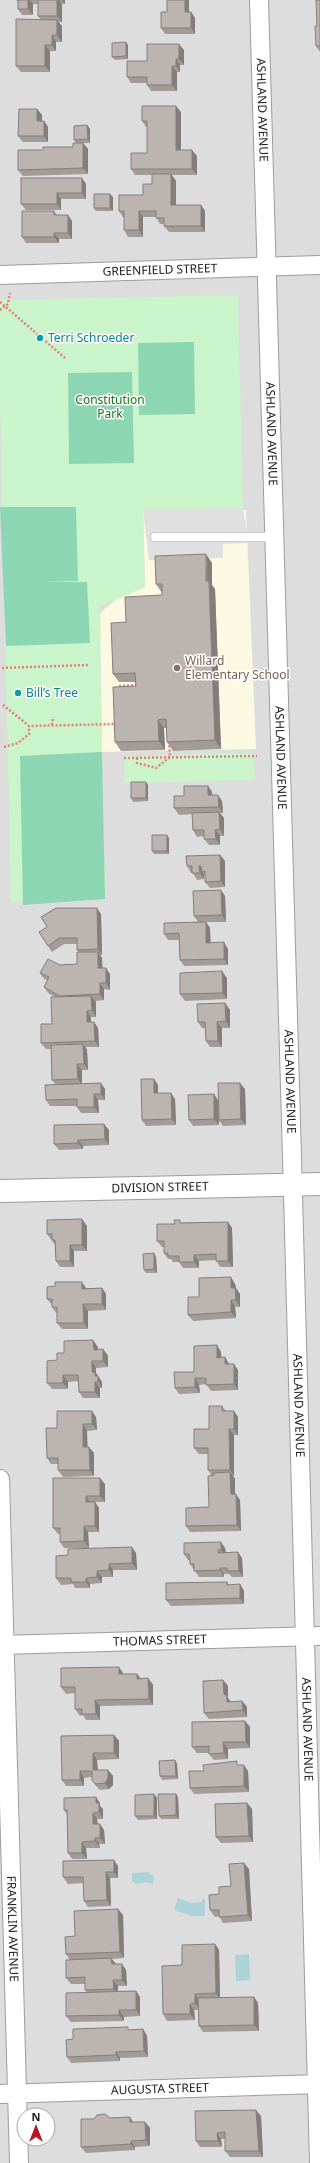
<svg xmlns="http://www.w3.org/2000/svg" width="320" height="2163" font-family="'Noto Sans',sans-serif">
<rect width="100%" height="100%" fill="#efece7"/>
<path fill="#dedddd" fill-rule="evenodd" d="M 0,0 L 320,0 L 320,2163 L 0,2163 ZM 24,2115 L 48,2115 L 48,2139 L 24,2139 Z"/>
<path fill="#fcf9e3" d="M 143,510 L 246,510 L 256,749 L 102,752 L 100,613 L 118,598 L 145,587 Z"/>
<path fill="#caf4c9" d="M 238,295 L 243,508 L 143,510 L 145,587 L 99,607 L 105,899 L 11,902 L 0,404 L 0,300 Z
M 254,753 L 255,780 L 125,783 L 124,756 Z"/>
<path fill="#8dd6b3" d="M 194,342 L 195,414 L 139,415 L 138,343 Z
M 132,372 L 134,463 L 69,464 L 68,373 Z
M 0,507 L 76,507 L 78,581 L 40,582 L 87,582 L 90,643 L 6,646 Z
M 102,752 L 105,899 L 23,905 L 20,756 Z"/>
<path fill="#e0e0e0" d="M 243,508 L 249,543 L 223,544 L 223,558 L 149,560 L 143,510 Z"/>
<path fill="#acd3d8" d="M 149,1872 L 149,1874 L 154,1876 L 153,1884 L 146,1882 L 137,1884 L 132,1881 L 132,1873 Z
M 178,1898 L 192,1903 L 202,1902 L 202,1899 L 205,1899 L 205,1916 L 192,1916 L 174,1910 Z
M 249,1954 L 250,1980 L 236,1981 L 235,1955 Z"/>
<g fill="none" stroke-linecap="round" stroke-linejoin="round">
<g stroke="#9d9d9d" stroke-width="10">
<path id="service" d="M 155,537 L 275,537"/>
</g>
<g stroke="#9d9d9d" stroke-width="20">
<g id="minor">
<path id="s1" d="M 259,0 L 292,1157 L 319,2163"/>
<path id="s2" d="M 0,275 L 320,265"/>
<path id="s3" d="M 0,1479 L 19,2163"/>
<path id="s4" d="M 0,1645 L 320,1636"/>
<path id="s5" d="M 0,2094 L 320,2084"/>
</g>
</g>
<g stroke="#9d9d9d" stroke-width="24">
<g id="tertiary">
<path id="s6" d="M 0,1191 L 320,1184"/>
</g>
</g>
<path stroke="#ec7c7c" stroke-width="2.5" stroke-dasharray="2 2" stroke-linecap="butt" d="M 0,302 L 65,358
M 0,310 L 8,304 L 10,293
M 2,668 L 88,665
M 119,686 L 139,685
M 3,705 L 29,726 L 118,724
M 52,725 L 53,717
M 4,747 L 18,743 L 29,734 L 29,726
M 124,758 L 257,756
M 137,758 L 137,763 L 156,768 L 170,757 L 169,742"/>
<use href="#service" stroke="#fff" stroke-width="9"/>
<use href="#minor" stroke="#fff" stroke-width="18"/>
<use href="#tertiary" stroke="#fff" stroke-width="22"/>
</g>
<path fill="#a29b97" d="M 16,0 L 65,0 L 65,4 L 62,4 L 62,22 L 58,22 L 62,26 L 62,42 L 56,42 L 56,51 L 50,51 L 50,72 L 21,72 L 16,66 L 41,20 L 38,16 L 38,4 L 33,4 L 33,15 L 22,15 L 18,9 L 18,2 Z
M 189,0 L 189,12 L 191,12 L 195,18 L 195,34 L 165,34 L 161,28 L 167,12 Z
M 320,0 L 320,52 L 316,46 Z
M 126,42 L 128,45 L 128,59 L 115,60 L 112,57 Z
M 184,50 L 184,65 L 180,65 L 180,72 L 177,72 L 177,91 L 151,91 L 147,85 L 147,83 L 131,83 L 127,77 L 147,61 Z
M 37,109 L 42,115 L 42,121 L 44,121 L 48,127 L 48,142 L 23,142 L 18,136 Z
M 181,112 L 181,150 L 197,156 L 197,175 L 172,175 L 176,181 L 176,205 L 201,205 L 205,211 L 205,232 L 169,232 L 164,226 L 164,224 L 160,224 L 156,217 L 143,217 L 143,237 L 128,237 L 124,230 L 124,217 L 123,217 L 119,211 L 143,195 L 152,184 L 152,175 L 135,175 L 131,169 L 147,153 L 147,127 L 146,127 L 142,121 Z
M 87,125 L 90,129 L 90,143 L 76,143 L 74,140 Z
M 83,143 L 88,149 L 88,174 L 23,176 L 18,170 L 43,150 L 73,147 Z
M 82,178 L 86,184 L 86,199 L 61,199 L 61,210 L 26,210 L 21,204 Z
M 113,197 L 113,211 L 96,211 L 94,208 Z
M 54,211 L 57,215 L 68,215 L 72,221 L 72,239 L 59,239 L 59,243 L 26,243 L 22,237 Z
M 212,563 L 212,585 L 215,589 L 221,749 L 173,751 L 167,742 L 167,728 L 164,728 L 165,750 L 121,751 L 115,742 L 136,686 L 135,682 L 119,682 L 113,674 L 126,622 L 162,595 L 162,593 L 156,584 Z
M 148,785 L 148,801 L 133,802 L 131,798 Z
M 208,786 L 212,792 L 212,795 L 222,801 L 223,813 L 220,813 L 224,818 L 224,836 L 220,836 L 220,845 L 209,845 L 204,839 L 204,836 L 197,837 L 193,830 L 192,814 L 179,815 L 174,808 L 184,796 Z
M 169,838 L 169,854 L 154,854 L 152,851 Z
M 220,855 L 225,861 L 225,887 L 210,888 L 205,882 L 205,876 L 204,874 L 204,879 L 197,880 L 192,872 L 191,873 L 187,866 Z
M 225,896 L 226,922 L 206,922 L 210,928 L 210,943 L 228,949 L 228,965 L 184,966 L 180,960 L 179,940 L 168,940 L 164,934 L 198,922 L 194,916 Z
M 101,914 L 102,955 L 100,955 L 102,958 L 102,968 L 110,974 L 110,990 L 104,989 L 104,1000 L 95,1001 L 96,1002 L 96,1017 L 91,1017 L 91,1022 L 94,1022 L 98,1028 L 99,1047 L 86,1047 L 87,1050 L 88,1070 L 82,1070 L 82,1084 L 105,1089 L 105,1100 L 98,1100 L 99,1113 L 81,1113 L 77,1107 L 77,1106 L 50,1106 L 46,1100 L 56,1085 L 52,1080 L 51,1049 L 46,1049 L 41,1043 L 52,1024 L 55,997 L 48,993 L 44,987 L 47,980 L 44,979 L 40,973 L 60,965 L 77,964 L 79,952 L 77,950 L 77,944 L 64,944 L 52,952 L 39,932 Z
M 227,978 L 227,999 L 185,1001 L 180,994 Z
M 225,1003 L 230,1010 L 230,1028 L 222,1028 L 222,1047 L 210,1047 L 206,1041 L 205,1028 L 202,1028 L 198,1022 Z
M 154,1079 L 158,1085 L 158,1093 L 175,1099 L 176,1125 L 146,1126 L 142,1120 Z
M 245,1089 L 246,1125 L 223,1126 L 219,1120 Z
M 218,1100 L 219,1125 L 193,1126 L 189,1120 Z
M 109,1130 L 109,1145 L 83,1146 L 83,1149 L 59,1150 L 54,1144 Z
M 228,1222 L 232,1228 L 233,1267 L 220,1267 L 216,1260 L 199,1261 L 199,1268 L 183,1268 L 179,1262 L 173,1262 L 171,1259 L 168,1259 L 164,1253 L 164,1247 L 162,1247 L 157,1241 L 175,1224 L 182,1223 Z
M 87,1226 L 87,1251 L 74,1251 L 74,1267 L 60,1267 L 56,1261 L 55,1245 L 47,1234 Z
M 156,1257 L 157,1273 L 146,1273 L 144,1270 Z
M 235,1284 L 236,1288 L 240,1294 L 240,1307 L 235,1307 L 236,1318 L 193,1321 L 188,1315 L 199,1297 Z
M 86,1288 L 102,1288 L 106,1294 L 106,1310 L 88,1311 L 88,1329 L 62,1329 L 57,1323 L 57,1313 L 56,1313 L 52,1307 L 52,1305 L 47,1299 Z
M 217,1345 L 221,1352 L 221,1358 L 225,1357 L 229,1364 L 238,1370 L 238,1390 L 211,1391 L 206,1384 L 199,1385 L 200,1393 L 179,1394 L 175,1388 L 194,1372 Z
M 98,1347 L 98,1349 L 103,1349 L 108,1356 L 108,1367 L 96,1368 L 96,1373 L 102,1382 L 102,1388 L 100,1388 L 100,1398 L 83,1398 L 79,1392 L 79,1381 L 68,1382 L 68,1389 L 52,1389 L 47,1383 L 57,1360 L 64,1353 Z
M 222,1406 L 226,1411 L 238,1417 L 238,1435 L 234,1435 L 234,1476 L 233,1476 L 235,1479 L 235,1494 L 240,1500 L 241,1531 L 190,1532 L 186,1526 L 209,1507 L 212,1476 L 208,1470 L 208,1454 L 199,1454 L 194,1448 L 209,1429 Z
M 96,1417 L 97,1430 L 87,1431 L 87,1447 L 94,1453 L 94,1476 L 63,1477 L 58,1470 L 58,1464 L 51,1464 L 47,1458 L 57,1428 Z
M 53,1478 L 105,1484 L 105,1502 L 95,1502 L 99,1508 L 99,1532 L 88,1532 L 89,1548 L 64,1548 L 60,1542 L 60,1534 L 58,1534 L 53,1528 Z
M 225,1548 L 226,1552 L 242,1558 L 243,1577 L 232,1577 L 229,1574 L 224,1574 L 224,1577 L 199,1577 L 190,1564 L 190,1560 L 188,1560 L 184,1554 Z
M 136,1553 L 137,1570 L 113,1570 L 113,1577 L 102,1577 L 102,1583 L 90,1584 L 90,1588 L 75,1588 L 73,1584 L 61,1585 L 56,1578 Z
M 227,1582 L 229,1585 L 240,1584 L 244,1591 L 244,1604 L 171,1606 L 166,1600 Z
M 123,1673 L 123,1674 L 137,1674 L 141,1679 L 148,1678 L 153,1685 L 153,1705 L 100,1706 L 100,1720 L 86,1720 L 83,1715 L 80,1716 L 75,1709 L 75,1693 L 66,1694 L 61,1687 Z
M 223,1680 L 228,1686 L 228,1698 L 231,1702 L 242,1701 L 247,1707 L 247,1717 L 209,1719 L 204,1713 Z
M 245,1721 L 250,1727 L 250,1748 L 228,1749 L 228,1759 L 214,1760 L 209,1754 L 209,1753 L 197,1753 L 192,1747 Z
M 114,1735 L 119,1741 L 119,1759 L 97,1760 L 98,1770 L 108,1770 L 113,1776 L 113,1785 L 109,1789 L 100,1790 L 96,1786 L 92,1780 L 92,1777 L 84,1778 L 84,1786 L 66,1786 L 62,1780 Z
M 175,1760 L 177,1764 L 178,1779 L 162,1780 L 160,1776 Z
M 240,1765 L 248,1771 L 249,1792 L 194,1794 L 190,1788 L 204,1771 Z
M 154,1794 L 157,1798 L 157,1819 L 138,1820 L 135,1816 Z
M 176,1794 L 178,1797 L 179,1819 L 161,1819 L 159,1816 Z
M 100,1803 L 100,1806 L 103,1809 L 103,1819 L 97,1819 L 98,1824 L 100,1824 L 104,1830 L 105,1844 L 99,1844 L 100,1848 L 86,1848 L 87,1859 L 72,1859 L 68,1853 L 67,1814 L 64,1810 Z
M 247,1803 L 252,1809 L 253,1842 L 221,1843 L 216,1837 Z
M 118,1866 L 118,1878 L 110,1878 L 111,1906 L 88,1907 L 84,1901 L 83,1883 L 68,1884 L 63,1877 Z
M 249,1869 L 252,1921 L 223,1923 L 219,1916 L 215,1917 L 210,1910 L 219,1894 L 231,1886 Z
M 123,1915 L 124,1958 L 112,1959 L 115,1964 L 122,1964 L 126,1970 L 127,1986 L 118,1986 L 118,1991 L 136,1991 L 140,1997 L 140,2016 L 124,2017 L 124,2021 L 71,2022 L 66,2016 L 87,1992 L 85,1990 L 85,1984 L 71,1984 L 66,1978 L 70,1960 L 66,1954 L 75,1936 Z
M 215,1944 L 219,1950 L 220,1998 L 254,1997 L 258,2003 L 259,2031 L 203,2032 L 199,2026 L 198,2010 L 194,2010 L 195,2020 L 167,2021 L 163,2014 L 182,1965 Z
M 143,2029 L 147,2036 L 148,2057 L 120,2058 L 120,2061 L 71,2063 L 67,2057 L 73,2039 L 130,2030 Z
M 261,2116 L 263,2157 L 230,2157 L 225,2151 L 225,2139 L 221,2139 L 222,2147 L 200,2147 L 196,2141 Z
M 130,2117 L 133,2122 L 145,2122 L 150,2128 L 150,2146 L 135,2147 L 135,2150 L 86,2153 L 81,2147 L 110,2118 Z"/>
<path fill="#847e7b" d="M 28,0 L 30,0 L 33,4 L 33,15 L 28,9 Z
M 57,0 L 59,0 L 62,4 L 62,22 L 57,16 Z
M 62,0 L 65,0 L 65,4 Z
M 185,0 L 189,0 L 189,18 L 185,12 Z
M 191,12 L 195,18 L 195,34 L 191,28 Z
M 57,20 L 62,26 L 62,42 L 57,35 Z
M 52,35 L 56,42 L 56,51 L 52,45 Z
M 126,42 L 128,45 L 128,59 L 126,56 Z
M 179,44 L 184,50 L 184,65 L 179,59 Z
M 45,45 L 50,51 L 50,72 L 45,66 Z
M 176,59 L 180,65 L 180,72 L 176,66 Z
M 172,66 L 177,72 L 177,91 L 172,85 Z
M 176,106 L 181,112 L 181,156 L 176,150 Z
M 37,109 L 42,115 L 42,127 L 37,121 Z
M 44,121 L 48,127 L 48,142 L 44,136 Z
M 87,125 L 90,129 L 90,143 L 88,139 Z
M 83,143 L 88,149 L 88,174 L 83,168 Z
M 192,150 L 197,156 L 197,175 L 192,169 Z
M 171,174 L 176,181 L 176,211 L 171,205 Z
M 82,178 L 86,184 L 86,199 L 82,193 Z
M 57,193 L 61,199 L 61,210 L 57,204 Z
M 110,194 L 113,197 L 113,211 L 110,208 Z
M 201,205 L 205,211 L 205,232 L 201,226 Z
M 139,211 L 143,217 L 143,237 L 139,230 Z
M 68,215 L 72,221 L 72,239 L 68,233 Z
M 54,233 L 59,239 L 59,243 L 54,237 Z
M 206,554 L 212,563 L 212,585 L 215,589 L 221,749 L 215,740 Z
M 158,720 L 164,728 L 165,750 L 159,741 Z
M 146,782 L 148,785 L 148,801 L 146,798 Z
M 208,786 L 212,792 L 212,801 L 208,795 Z
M 218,795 L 222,801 L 223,813 L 219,807 Z
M 219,812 L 224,818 L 224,836 L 220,829 Z
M 215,830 L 220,836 L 220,845 L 216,839 Z
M 167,835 L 169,838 L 169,854 L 167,851 Z
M 220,855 L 225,861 L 225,887 L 221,881 Z
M 199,866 L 203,871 L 202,872 L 204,874 L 204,879 L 200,873 Z
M 221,890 L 225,896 L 226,922 L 222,915 Z
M 97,908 L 101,914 L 102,955 L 98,949 Z
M 206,922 L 210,928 L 211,949 L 206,943 Z
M 224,942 L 228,949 L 228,965 L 224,959 Z
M 98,952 L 102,958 L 103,974 L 98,968 Z
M 106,968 L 110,974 L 110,990 L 106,983 Z
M 222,971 L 227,978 L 227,999 L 223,993 Z
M 100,983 L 104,989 L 104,1000 L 100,994 Z
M 91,996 L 96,1002 L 96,1017 L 92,1010 Z
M 225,1003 L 230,1010 L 230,1028 L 226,1021 Z
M 87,1011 L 91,1017 L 91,1028 L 87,1022 Z
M 94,1022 L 98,1028 L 99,1047 L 95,1041 Z
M 217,1022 L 222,1028 L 222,1047 L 218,1041 Z
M 83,1044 L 87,1050 L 88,1070 L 84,1064 Z
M 77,1064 L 82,1070 L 82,1085 L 78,1079 Z
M 154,1079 L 158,1085 L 158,1100 L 154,1093 Z
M 101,1083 L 105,1089 L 105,1100 L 101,1094 Z
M 240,1083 L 245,1089 L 246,1125 L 241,1119 Z
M 171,1093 L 175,1099 L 176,1125 L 172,1119 Z
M 94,1094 L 98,1100 L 99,1113 L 94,1107 Z
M 214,1094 L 218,1100 L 219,1125 L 214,1119 Z
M 104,1124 L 109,1130 L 109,1145 L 105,1139 Z
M 78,1140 L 83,1146 L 83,1149 L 78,1143 Z
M 82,1219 L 87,1226 L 87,1251 L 82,1245 Z
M 228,1222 L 232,1228 L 233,1267 L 228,1261 Z
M 70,1245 L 74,1251 L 74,1267 L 70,1261 Z
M 154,1253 L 156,1257 L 157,1273 L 154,1269 Z
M 194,1255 L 199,1261 L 199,1268 L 194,1262 Z
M 231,1277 L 235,1284 L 236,1288 L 240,1294 L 240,1307 L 236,1300 L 231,1288 Z
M 82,1282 L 86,1288 L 86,1295 L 82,1289 Z
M 102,1288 L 106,1294 L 106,1310 L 102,1304 Z
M 231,1300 L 235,1307 L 236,1318 L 231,1312 Z
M 83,1304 L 88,1311 L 88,1329 L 84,1323 Z
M 93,1340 L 98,1347 L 98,1356 L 94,1350 Z
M 217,1345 L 221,1352 L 222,1364 L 217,1358 Z
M 103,1349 L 108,1356 L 108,1367 L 103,1361 Z
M 225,1357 L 229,1364 L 229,1371 L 225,1364 Z
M 92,1361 L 96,1368 L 96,1373 L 102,1382 L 102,1388 L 92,1372 Z
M 234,1364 L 238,1370 L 238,1390 L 234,1384 Z
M 63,1375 L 68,1382 L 68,1389 L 63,1383 Z
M 195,1378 L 199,1385 L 200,1393 L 195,1387 Z
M 95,1382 L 100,1388 L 100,1398 L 95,1392 Z
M 92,1411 L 96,1417 L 97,1430 L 92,1424 Z
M 234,1411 L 238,1417 L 238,1435 L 234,1429 Z
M 83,1424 L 87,1431 L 88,1454 L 83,1447 Z
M 229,1429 L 234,1435 L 234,1476 L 230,1470 Z
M 89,1447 L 94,1453 L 94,1476 L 90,1470 Z
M 230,1472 L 235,1479 L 235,1500 L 231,1494 Z
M 100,1478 L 105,1484 L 105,1502 L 100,1496 Z
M 236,1494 L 240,1500 L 241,1531 L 237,1525 Z
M 86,1496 L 90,1502 L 86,1502 Z
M 95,1502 L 99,1508 L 99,1532 L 95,1526 Z
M 84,1526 L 88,1532 L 89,1548 L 84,1541 Z
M 221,1542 L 225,1548 L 226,1556 L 221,1550 Z
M 132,1547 L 136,1553 L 137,1570 L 132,1563 Z
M 238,1552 L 242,1558 L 243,1577 L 239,1571 Z
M 109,1564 L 113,1570 L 113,1577 L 109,1570 Z
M 220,1568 L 224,1574 L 224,1577 L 220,1570 Z
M 97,1571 L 102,1577 L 102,1583 L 97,1577 Z
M 86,1578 L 90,1584 L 90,1588 L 86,1582 Z
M 240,1584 L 244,1591 L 244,1604 L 240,1598 Z
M 119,1667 L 123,1673 L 123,1681 L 119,1674 Z
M 137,1674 L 142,1680 L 137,1679 Z
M 148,1678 L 153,1685 L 153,1705 L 149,1699 Z
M 223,1680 L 228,1686 L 228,1698 L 231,1702 L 227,1702 L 224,1694 Z
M 95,1700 L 100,1706 L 100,1720 L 96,1714 Z
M 242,1701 L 247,1707 L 247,1717 L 243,1710 Z
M 245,1721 L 250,1727 L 250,1748 L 246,1742 Z
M 114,1735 L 119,1741 L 119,1759 L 114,1753 Z
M 223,1742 L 228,1749 L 228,1759 L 224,1753 Z
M 93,1753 L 97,1760 L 98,1776 L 93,1770 Z
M 175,1760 L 177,1764 L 178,1779 L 176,1776 Z
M 244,1765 L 248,1771 L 249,1792 L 244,1786 Z
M 108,1770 L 113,1776 L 113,1785 L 109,1789 L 105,1783 Z
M 80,1771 L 84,1778 L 84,1786 L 80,1780 Z
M 154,1794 L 157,1798 L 157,1819 L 154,1816 Z
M 176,1794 L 178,1797 L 179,1819 L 176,1815 Z
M 96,1797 L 100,1803 L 100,1806 L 103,1809 L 103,1819 L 99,1812 L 96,1803 Z
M 247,1803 L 252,1809 L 253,1842 L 249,1836 Z
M 93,1813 L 97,1819 L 98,1830 L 93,1824 Z
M 100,1824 L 104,1830 L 105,1844 L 100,1838 Z
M 95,1838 L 99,1844 L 100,1848 L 95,1841 Z
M 82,1842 L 86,1848 L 87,1859 L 82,1853 Z
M 114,1860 L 118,1866 L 118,1878 L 114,1872 Z
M 244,1863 L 249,1869 L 252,1921 L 248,1915 Z
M 106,1872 L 110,1878 L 111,1906 L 107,1900 Z
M 118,1909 L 123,1915 L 124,1958 L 120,1952 Z
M 215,1944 L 219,1950 L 220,2000 L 216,1993 Z
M 111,1958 L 116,1964 L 112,1964 Z
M 122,1964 L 126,1970 L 127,1986 L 122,1980 Z
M 113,1980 L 118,1986 L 118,1995 L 114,1989 Z
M 136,1991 L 140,1997 L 140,2016 L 136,2010 Z
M 195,1994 L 199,2000 L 200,2010 L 195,2003 Z
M 254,1997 L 258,2003 L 259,2031 L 254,2025 Z
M 190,2004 L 194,2010 L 195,2020 L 190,2014 Z
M 119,2010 L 124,2017 L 124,2021 L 119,2015 Z
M 143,2029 L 147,2036 L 148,2057 L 144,2051 Z
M 116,2052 L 120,2058 L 120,2061 L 116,2055 Z
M 256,2110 L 261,2116 L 263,2157 L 259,2151 Z
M 130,2117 L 134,2124 L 130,2122 Z
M 145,2122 L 150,2128 L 150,2146 L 146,2140 Z
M 217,2133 L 221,2139 L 222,2147 L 218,2141 Z
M 131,2141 L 135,2147 L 135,2150 L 131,2144 Z"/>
<path fill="#bcb4b0" stroke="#847e7b" d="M 18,0 L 28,0 L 28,9 L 18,9 Z
M 38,0 L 57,0 L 57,16 L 38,16 Z
M 167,0 L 185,0 L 185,12 L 191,12 L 191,28 L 161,28 L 161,12 L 167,12 Z
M 316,0 L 320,0 L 320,46 L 316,46 L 315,26 L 317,26 Z
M 16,19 L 57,20 L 57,35 L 52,35 L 52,45 L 45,45 L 45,66 L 16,66 Z
M 126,42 L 126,56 L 112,57 L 112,43 Z
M 147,44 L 179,44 L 179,59 L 176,59 L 176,66 L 172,66 L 172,85 L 147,85 L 147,77 L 127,77 L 127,61 L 147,61 Z
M 142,106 L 176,106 L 176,150 L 192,150 L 192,169 L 131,169 L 131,153 L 147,153 L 147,121 L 142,121 Z
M 19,109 L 37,109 L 37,121 L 44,121 L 44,136 L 18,136 Z
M 87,125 L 88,139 L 74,140 L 74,126 Z
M 73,143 L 83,143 L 83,168 L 18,170 L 18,150 L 43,150 L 43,147 L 73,147 Z
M 152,174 L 171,174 L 171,205 L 201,205 L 201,226 L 164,226 L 164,218 L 156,218 L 156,211 L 139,211 L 139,230 L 124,230 L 124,211 L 119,211 L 119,195 L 143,195 L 143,184 L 152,184 Z
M 21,178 L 82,178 L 82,193 L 57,193 L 57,204 L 21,204 Z
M 94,194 L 110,194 L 110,208 L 94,208 Z
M 22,211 L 54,211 L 54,215 L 68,215 L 68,233 L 54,233 L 54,237 L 22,237 Z
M 206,554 L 206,581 L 209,581 L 215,740 L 167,742 L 166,719 L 163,719 L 158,720 L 159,741 L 115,742 L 113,687 L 136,686 L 135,673 L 113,674 L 111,623 L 126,622 L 125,597 L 162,595 L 162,584 L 156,584 L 155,556 Z
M 131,782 L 146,782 L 146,798 L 131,798 Z
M 184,786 L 208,786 L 208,795 L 218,795 L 219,807 L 174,808 L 174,796 L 184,796 Z
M 219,812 L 220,829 L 215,830 L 216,839 L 204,839 L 204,830 L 193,830 L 192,813 Z
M 152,835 L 167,835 L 167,851 L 152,851 Z
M 220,855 L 221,881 L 205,882 L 205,871 L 202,872 L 201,866 L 199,866 L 200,873 L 192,873 L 192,866 L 187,866 L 186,856 Z
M 221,890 L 222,915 L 194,916 L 193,891 Z
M 56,908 L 97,908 L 98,949 L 77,950 L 77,938 L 59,938 L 48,946 L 39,932 L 47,927 L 41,917 Z
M 206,922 L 206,943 L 224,942 L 224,959 L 180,960 L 179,933 L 164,934 L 164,923 Z
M 77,952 L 98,952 L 98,968 L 106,968 L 106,983 L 100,983 L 100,994 L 60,996 L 44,987 L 49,977 L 40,973 L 48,959 L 60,965 L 77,964 Z
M 222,971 L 223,993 L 180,994 L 180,973 Z
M 91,996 L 92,1010 L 87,1011 L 87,1022 L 94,1022 L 95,1041 L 41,1043 L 41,1024 L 52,1024 L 51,997 Z
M 225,1003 L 226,1021 L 217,1022 L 218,1041 L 206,1041 L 205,1022 L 198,1022 L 197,1004 Z
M 83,1044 L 84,1064 L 77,1064 L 78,1079 L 52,1080 L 51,1045 Z
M 141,1079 L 154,1079 L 154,1093 L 171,1093 L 172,1119 L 142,1120 Z
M 101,1083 L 101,1094 L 94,1094 L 94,1107 L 77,1107 L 77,1099 L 46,1100 L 45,1085 Z
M 218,1083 L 240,1083 L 241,1119 L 219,1120 Z
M 214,1094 L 214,1119 L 189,1120 L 188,1095 Z
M 104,1124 L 105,1139 L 78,1140 L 78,1143 L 54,1144 L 54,1125 Z
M 82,1219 L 82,1245 L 70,1245 L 70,1261 L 56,1261 L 55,1240 L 52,1240 L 52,1234 L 47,1234 L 47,1220 Z
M 174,1220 L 180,1220 L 180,1223 L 228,1222 L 228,1261 L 216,1261 L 216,1254 L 194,1255 L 194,1262 L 179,1262 L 179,1256 L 168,1256 L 168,1253 L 164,1253 L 164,1241 L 157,1241 L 157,1224 L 175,1224 Z
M 154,1253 L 154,1269 L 144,1270 L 143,1254 Z
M 231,1277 L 231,1288 L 235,1288 L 236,1300 L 231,1300 L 231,1312 L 188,1315 L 188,1297 L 199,1297 L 199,1278 Z
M 55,1282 L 82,1282 L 82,1289 L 102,1288 L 102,1304 L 83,1304 L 84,1323 L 57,1323 L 57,1307 L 52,1307 L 52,1299 L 47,1299 L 47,1287 L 55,1286 Z
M 93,1340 L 94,1350 L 103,1349 L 103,1361 L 92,1361 L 92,1372 L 95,1372 L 95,1376 L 98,1376 L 98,1382 L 95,1382 L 95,1392 L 79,1392 L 78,1375 L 63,1375 L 63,1383 L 47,1383 L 47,1361 L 57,1360 L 57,1353 L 64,1353 L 64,1341 Z
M 217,1345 L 217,1358 L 225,1357 L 225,1364 L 234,1364 L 234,1384 L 206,1385 L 206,1378 L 195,1378 L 195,1387 L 175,1388 L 174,1372 L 194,1372 L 194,1346 Z
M 209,1406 L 222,1406 L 222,1411 L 234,1411 L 234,1429 L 229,1429 L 230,1470 L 208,1470 L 208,1448 L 194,1448 L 194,1429 L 209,1429 Z
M 57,1411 L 92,1411 L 92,1424 L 83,1424 L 83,1447 L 89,1447 L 90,1470 L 58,1470 L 58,1458 L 47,1458 L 46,1428 L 57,1428 Z
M 230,1472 L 231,1494 L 236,1494 L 237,1525 L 186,1526 L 186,1508 L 209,1507 L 208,1476 L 214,1475 L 213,1473 Z
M 53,1478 L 100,1478 L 100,1496 L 86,1496 L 86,1502 L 95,1502 L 95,1526 L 84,1526 L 84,1541 L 60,1542 L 60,1528 L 53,1528 Z
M 221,1542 L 221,1550 L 218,1550 L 218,1553 L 238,1552 L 239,1571 L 227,1571 L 227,1568 L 220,1568 L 220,1570 L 194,1571 L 194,1564 L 190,1564 L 189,1554 L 184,1554 L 184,1543 Z
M 132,1547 L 132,1563 L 109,1564 L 109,1570 L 97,1571 L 97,1577 L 86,1578 L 86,1582 L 71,1582 L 71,1578 L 56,1578 L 56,1556 L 68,1555 L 68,1549 Z
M 227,1582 L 227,1585 L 240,1584 L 240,1598 L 166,1600 L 166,1583 Z
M 119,1667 L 119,1674 L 137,1674 L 137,1679 L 148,1678 L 149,1699 L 95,1700 L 96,1714 L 82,1714 L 82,1709 L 75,1709 L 75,1687 L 61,1687 L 61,1668 Z
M 223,1680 L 224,1694 L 227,1696 L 227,1702 L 242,1701 L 243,1710 L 204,1713 L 203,1681 Z
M 245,1721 L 246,1742 L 223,1742 L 224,1753 L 209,1754 L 209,1746 L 192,1747 L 192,1722 Z
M 114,1735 L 114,1753 L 93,1753 L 93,1770 L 108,1770 L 108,1779 L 105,1783 L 95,1784 L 92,1780 L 92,1771 L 80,1771 L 80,1780 L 62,1780 L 61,1736 Z
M 175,1760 L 176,1776 L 160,1776 L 159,1761 Z
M 237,1761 L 237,1765 L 244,1765 L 244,1786 L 190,1788 L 189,1771 L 204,1771 L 203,1765 Z
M 154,1794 L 154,1816 L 135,1816 L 135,1795 Z
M 158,1794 L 176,1794 L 176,1815 L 159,1816 Z
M 96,1797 L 96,1803 L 99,1803 L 99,1812 L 93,1813 L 93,1824 L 100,1824 L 100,1838 L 95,1838 L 95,1841 L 82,1842 L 82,1853 L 68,1853 L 67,1810 L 64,1810 L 64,1798 Z
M 247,1803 L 249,1836 L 216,1837 L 215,1804 Z
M 114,1860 L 114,1872 L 106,1872 L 107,1900 L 84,1901 L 83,1877 L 63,1877 L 63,1861 Z
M 244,1863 L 248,1915 L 219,1917 L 219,1910 L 210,1910 L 209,1895 L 219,1894 L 219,1887 L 231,1886 L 229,1864 Z
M 118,1909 L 120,1952 L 66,1954 L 65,1937 L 75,1936 L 74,1911 Z
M 215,1944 L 216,1993 L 195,1994 L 195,2003 L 190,2004 L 190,2014 L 163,2014 L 162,1966 L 182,1965 L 182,1945 Z
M 111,1958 L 112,1964 L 122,1964 L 122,1980 L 113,1980 L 114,1989 L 85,1990 L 85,1977 L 66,1978 L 66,1960 Z
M 136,1991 L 136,2010 L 119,2010 L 119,2015 L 66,2016 L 66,1993 Z
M 254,1997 L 254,2025 L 199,2026 L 198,1998 Z
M 128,2027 L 128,2030 L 143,2029 L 144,2051 L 116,2052 L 116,2055 L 67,2057 L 66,2040 L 73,2039 L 73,2029 Z
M 256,2110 L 259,2151 L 225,2151 L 225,2132 L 217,2133 L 218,2141 L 196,2141 L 195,2111 Z
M 105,2114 L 110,2118 L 130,2117 L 130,2122 L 145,2122 L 146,2140 L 131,2141 L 131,2144 L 81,2147 L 81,2119 L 94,2119 L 97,2115 Z"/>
<g fill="#0f9aa8" stroke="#fff" stroke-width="1.5">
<circle cx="40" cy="338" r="4"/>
<circle cx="18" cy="693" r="4"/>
</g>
<circle fill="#8d6e63" stroke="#fff" stroke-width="1.5" cx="177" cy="668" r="4"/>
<g text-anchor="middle" stroke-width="3" stroke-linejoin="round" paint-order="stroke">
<g font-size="12" fill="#202020" stroke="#fff">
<text dy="4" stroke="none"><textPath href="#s1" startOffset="110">ASHLAND AVENUE</textPath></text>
<text dy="4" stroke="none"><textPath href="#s2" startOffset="160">GREENFIELD STREET</textPath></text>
<text dy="4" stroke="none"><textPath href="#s1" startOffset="434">ASHLAND AVENUE</textPath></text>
<text dy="4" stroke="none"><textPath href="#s1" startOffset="758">ASHLAND AVENUE</textPath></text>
<text dy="4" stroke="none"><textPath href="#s1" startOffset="1082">ASHLAND AVENUE</textPath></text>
<text dy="4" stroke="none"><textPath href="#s6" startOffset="160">DIVISION STREET</textPath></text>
<text dy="4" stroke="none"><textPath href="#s1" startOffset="1406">ASHLAND AVENUE</textPath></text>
<text dy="4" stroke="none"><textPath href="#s4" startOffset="160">THOMAS STREET</textPath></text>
<text dy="4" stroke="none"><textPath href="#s1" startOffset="1730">ASHLAND AVENUE</textPath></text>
<text dy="4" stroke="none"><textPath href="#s3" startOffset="450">FRANKLIN AVENUE</textPath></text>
<text dy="4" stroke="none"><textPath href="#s5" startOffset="160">AUGUSTA STREET</textPath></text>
</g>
<g font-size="12" fill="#0d838f" stroke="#fff" text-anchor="start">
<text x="48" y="342">Terri Schroeder</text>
<text x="26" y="697">Bill’s Tree</text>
</g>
<g font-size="12" fill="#197417" stroke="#fff">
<text x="110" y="404">Constitution<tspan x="110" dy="14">Park</tspan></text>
</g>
<g font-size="12" fill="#785e54" stroke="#fff" text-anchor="start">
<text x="185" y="665">Willard<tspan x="185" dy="14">Elementary School</tspan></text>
</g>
</g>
<g transform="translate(36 2127)"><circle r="19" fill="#ffffff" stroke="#a6a6a6"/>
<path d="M0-3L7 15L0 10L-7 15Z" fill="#ba1526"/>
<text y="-6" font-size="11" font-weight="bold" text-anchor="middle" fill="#202020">N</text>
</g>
</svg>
